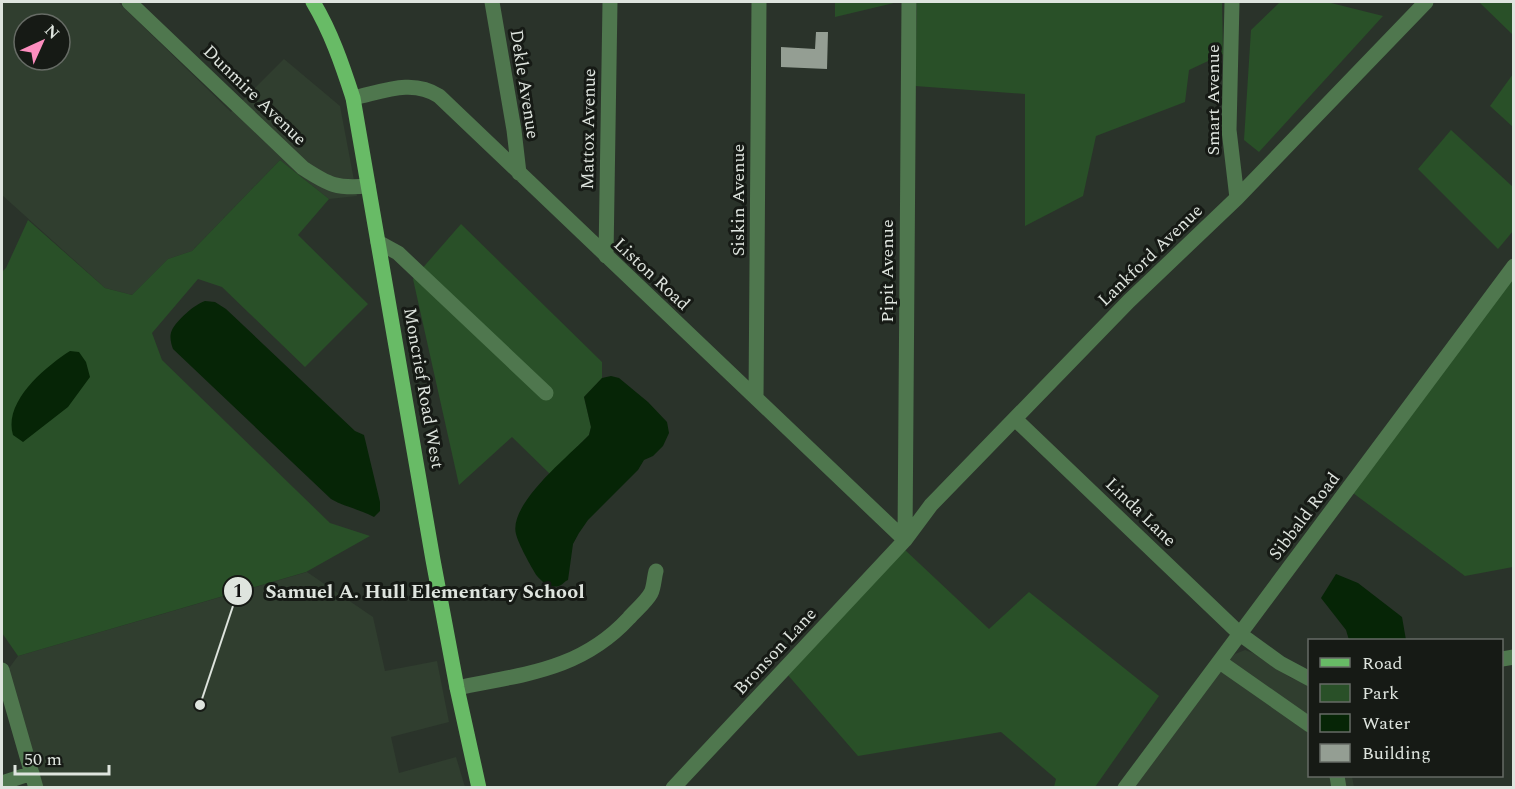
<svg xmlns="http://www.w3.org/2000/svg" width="1515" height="789" font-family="Spectral,serif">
<rect width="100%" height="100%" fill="#2a332a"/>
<path fill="#303e2f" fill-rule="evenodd" d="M 2,2 L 118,2 L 231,112 L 284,59 L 340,106 L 357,196 L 329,199 L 280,160 L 192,251 L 168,259 L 132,295 L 105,288 L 2,195 ZM 24,24 L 60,24 L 60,60 L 24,60 Z
M 307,572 L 373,617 L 385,671 L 437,661 L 449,722 L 391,737 L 399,773 L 456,757 L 465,787 L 41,787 L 7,671 L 18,656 Z
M 1245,650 L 1253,653 L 1291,678 L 1309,685 L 1310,776 L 1352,776 L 1354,787 L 1132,788 L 1228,660 L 1235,654 Z"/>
<path fill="#295028" d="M 835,2 L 898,2 L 835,17 Z
M 917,2 L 1222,2 L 1223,54 L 1189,70 L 1185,102 L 1096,136 L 1083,196 L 1025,226 L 1025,94 L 915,86 Z
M 1280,2 L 1327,2 L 1383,16 L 1259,152 L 1244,140 L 1251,30 Z
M 1479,2 L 1513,2 L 1513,35 Z
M 1513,74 L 1514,126 L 1513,127 L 1490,106 Z
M 1451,130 L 1513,187 L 1513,231 L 1498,249 L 1418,169 Z
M 280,160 L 329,199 L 298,235 L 368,304 L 305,367 L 222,287 L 198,279 L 152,333 L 162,360 L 330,523 L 370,536 L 306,572 L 18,656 L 2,633 L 2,272 L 6,268 L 28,220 L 105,288 L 132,295 L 168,259 L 192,251 Z
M 461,224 L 602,362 L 602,378 L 584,397 L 591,427 L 589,435 L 550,474 L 512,437 L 459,485 L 413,279 Z
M 1513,276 L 1513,567 L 1465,576 L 1353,493 Z
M 904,549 L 989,629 L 1029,592 L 1159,696 L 1095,787 L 1054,787 L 1056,779 L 1001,732 L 858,756 L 787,674 Z"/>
<path fill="#062506" d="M 205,301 L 215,302 L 226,309 L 355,431 L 364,435 L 380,502 L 380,511 L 374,517 C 359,509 345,507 331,499 L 173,349 C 171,343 169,336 172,330 C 177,320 195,304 205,301 Z
M 70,351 L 79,352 L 86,362 L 90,377 L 68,407 L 23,442 L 13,435 C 3,402 45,367 70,351 Z
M 611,376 L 619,378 L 648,402 L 667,422 L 669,433 L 663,446 L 653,456 L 644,460 L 638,470 L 588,520 L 579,533 L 573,544 L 568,580 C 565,581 563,584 561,585 C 552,590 542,582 537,576 C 531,567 518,543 516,534 C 508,504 570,455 589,435 L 591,427 L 584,397 L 602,378 Z
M 1336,574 L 1358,583 L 1402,617 L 1406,640 L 1349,640 L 1346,630 L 1321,598 Z"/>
<path fill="#949e93" d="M 816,32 L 828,32 L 827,69 L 781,67 L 781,47 L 815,49 Z"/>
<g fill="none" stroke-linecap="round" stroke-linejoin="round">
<path stroke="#4f774e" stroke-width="15" d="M 129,2 L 303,168 C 329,185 337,189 368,186
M 492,2 L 514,130 L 519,173
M 1232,2 L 1229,130 L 1237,198
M 353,98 C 382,92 412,78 439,96 L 905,540
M 378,242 L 398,253 L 546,393
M 606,256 L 610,2
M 756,398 L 759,2
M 1015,419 L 1240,634 L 1280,663 L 1310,679
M 905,540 L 909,2
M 1502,659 L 1514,657
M 1220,662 L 1310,725
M 2,670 L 36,788
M 457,688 C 523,674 580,671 629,618 C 635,611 646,602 651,593 C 654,587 654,578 656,571
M 1337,776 L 1339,788
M 2,783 L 32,773
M 673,788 L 905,540 L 931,505 L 1129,301 L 1237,198 L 1426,2
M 1125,788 L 1514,266"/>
<path stroke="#68bb66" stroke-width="15" d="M 313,2 C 331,32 342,64 353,98 L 433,560 L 457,688 L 479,788"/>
</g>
<g text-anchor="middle" stroke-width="6" stroke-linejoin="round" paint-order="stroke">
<g font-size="18" fill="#dee4de" stroke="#161a15">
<text transform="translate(525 84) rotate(81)" y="6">Dekle Avenue</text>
<text transform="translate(255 95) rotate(44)" y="6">Dunmire Avenue</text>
<text transform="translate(1213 100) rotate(-90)" y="6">Smart Avenue</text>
<text transform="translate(588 129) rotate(-89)" y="6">Mattox Avenue</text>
<text transform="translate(738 200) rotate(-90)" y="6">Siskin Avenue</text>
<text transform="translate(1150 255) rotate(-44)" y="6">Lankford Avenue</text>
<text transform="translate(887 271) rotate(-90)" y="6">Pipit Avenue</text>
<text transform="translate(652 274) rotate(43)" y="6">Liston Road</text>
<text transform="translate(424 388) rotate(80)" y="6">Moncrief Road West</text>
<text transform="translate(1141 512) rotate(44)" y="6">Linda Lane</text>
<text transform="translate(1304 516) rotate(-53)" y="6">Sibbald Road</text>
<text transform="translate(775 651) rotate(-47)" y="6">Bronson Lane</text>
</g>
</g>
<path fill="none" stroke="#dee4de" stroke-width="2" d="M200 705L238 591"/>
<g fill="#dee4de" stroke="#161a15" stroke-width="2">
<circle cx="200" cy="705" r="6"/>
<circle cx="238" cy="591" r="15"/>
</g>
<g font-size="18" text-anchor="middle" font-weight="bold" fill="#111">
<text x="238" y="597">1</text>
</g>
<g font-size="20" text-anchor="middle" font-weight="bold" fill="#dee4de" stroke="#161a15" stroke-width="6" stroke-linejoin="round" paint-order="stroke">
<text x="425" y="598">Samuel A. Hull Elementary School</text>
</g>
<rect width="1515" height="789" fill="none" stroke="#dee4de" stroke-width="6"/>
<rect x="1308" y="639" width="195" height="138" fill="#161a15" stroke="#666b65" stroke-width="1.5"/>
<rect x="1320" y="658" width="30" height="9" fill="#68bb66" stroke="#666b65" stroke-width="1.5"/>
<text x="1362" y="669" font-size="18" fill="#dee4de">Road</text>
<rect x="1320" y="684" width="30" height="18" fill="#295028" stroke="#666b65" stroke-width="1.5"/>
<text x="1362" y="699" font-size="18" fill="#dee4de">Park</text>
<rect x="1320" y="714" width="30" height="18" fill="#062506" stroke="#666b65" stroke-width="1.5"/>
<text x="1362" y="729" font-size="18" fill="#dee4de">Water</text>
<rect x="1320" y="744" width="30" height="18" fill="#949e93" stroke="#666b65" stroke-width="1.5"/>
<text x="1362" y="759" font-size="18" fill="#dee4de">Building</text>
<g transform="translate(42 42) rotate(45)"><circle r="28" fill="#161a15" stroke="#666b65" stroke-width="1.5"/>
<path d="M0-4.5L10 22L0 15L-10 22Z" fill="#fd8ebf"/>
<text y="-9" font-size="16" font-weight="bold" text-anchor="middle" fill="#dee4de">N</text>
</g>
<path d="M15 765v9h94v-9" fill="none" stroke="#dee4de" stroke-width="3"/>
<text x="24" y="765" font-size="18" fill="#dee4de" stroke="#161a15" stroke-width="4.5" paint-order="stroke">50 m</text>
</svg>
